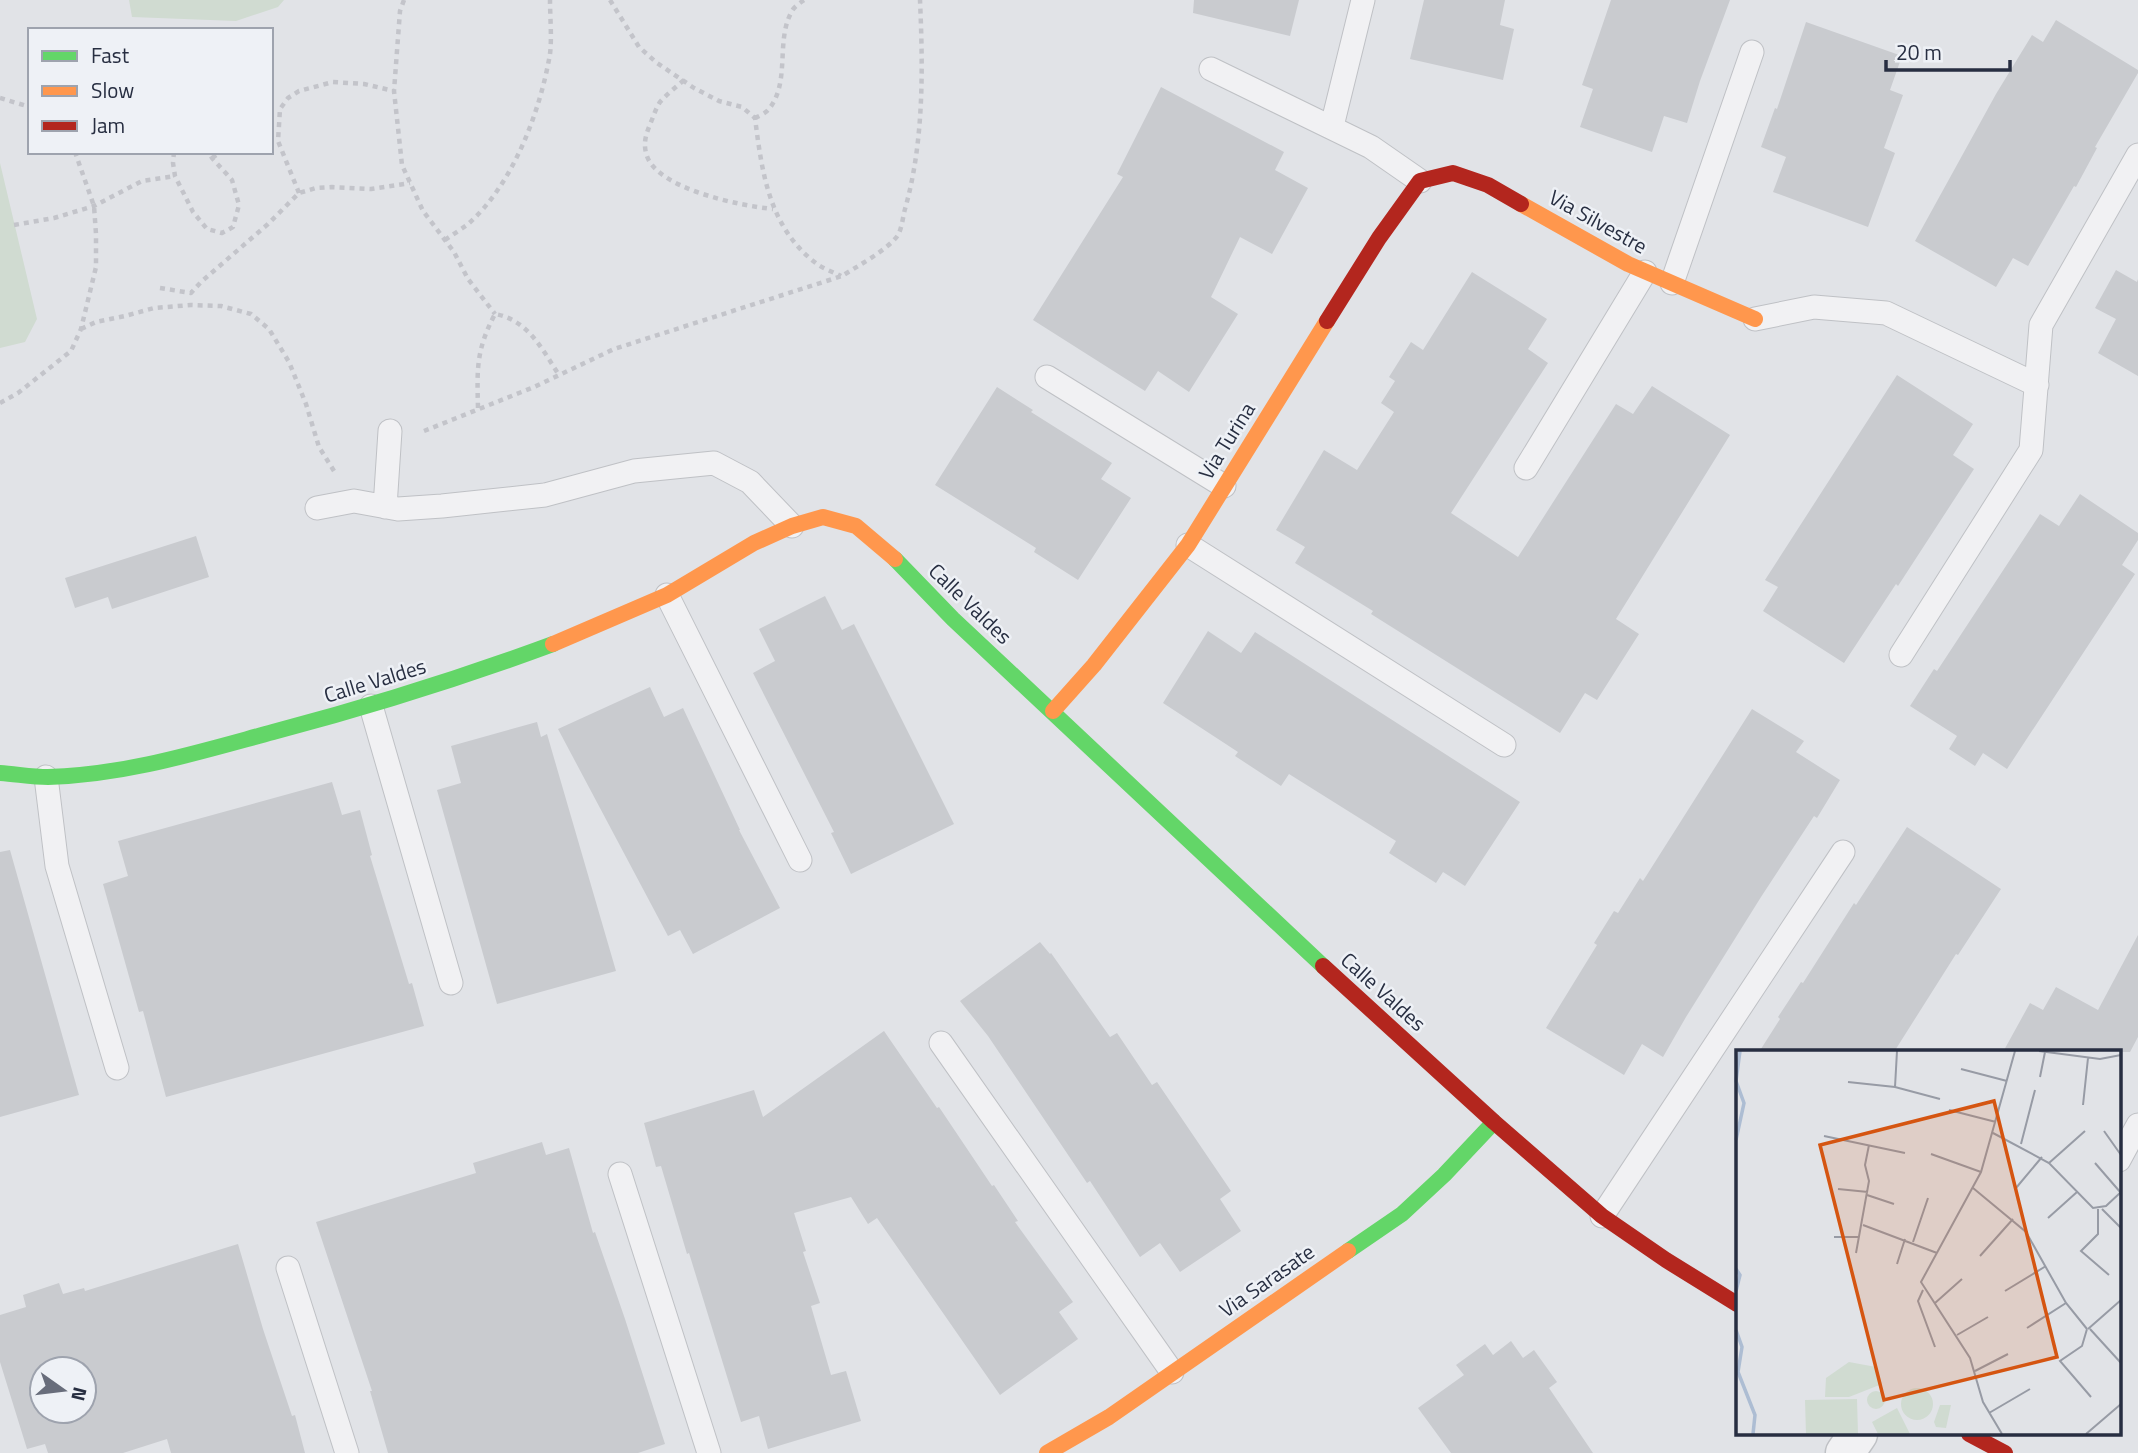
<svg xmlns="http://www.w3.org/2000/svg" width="2138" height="1453" font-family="'Titillium Web',sans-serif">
<rect width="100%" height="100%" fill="#e1e3e7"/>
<path fill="#d0dbd1" d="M 129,0 L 284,0 L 278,7 L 236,21 L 132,17 Z
M 0,163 L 37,319 L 25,342 L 0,348 Z"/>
<path fill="#c9cbcf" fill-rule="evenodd" d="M 1194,0 L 1299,0 L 1290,36 L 1193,13 Z
M 1424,0 L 1505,0 L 1500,25 L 1514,29 L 1503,80 L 1410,59 Z
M 1611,0 L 1730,0 L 1700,81 L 1687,123 L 1664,116 L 1652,152 L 1580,127 L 1593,89 L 1582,85 Z
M 2056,20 L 2138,70 L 2138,73 L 2095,147 L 2097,148 L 2076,187 L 2074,186 L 2028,266 L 2013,258 L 1996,287 L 1915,241 L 1996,94 L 2032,35 L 2043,42 Z
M 1806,22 L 1902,56 L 1890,90 L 1903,95 L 1884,148 L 1895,153 L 1868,227 L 1773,192 L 1786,157 L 1761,147 L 1775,108 L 1777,109 Z
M 1161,87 L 1284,152 L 1275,170 L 1308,188 L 1272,254 L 1240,237 L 1211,297 L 1238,314 L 1189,392 L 1158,371 L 1145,391 L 1033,320 L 1123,177 L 1117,174 Z
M 2116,270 L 2137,282 L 2138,279 L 2138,376 L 2098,353 L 2116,319 L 2095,308 Z
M 1472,272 L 1547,319 L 1528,349 L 1548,363 L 1451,513 L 1518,557 L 1616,404 L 1633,414 L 1652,386 L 1730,435 L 1616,619 L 1639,634 L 1597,700 L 1585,693 L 1560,733 L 1371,614 L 1373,611 L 1295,563 L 1305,547 L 1276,530 L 1324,450 L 1357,470 L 1394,412 L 1381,403 L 1395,381 L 1389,377 L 1411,342 L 1423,350 Z
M 1897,375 L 1973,424 L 1953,455 L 1974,469 L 1898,586 L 1896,584 L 1844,663 L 1763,611 L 1778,587 L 1765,580 Z
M 997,387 L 1033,410 L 1031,412 L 1112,463 L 1101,479 L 1131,498 L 1078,580 L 1034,552 L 1036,548 L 935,485 Z
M 2080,494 L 2138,533 L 2138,540 L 2122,565 L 2135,574 L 2007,769 L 1983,753 L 1975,766 L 1949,749 L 1957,736 L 1910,706 L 1934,669 L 1937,671 L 2040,514 L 2059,526 Z
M 196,536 L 209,577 L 112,609 L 108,597 L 75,608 L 65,578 Z
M 825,596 L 842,630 L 854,624 L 954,824 L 851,874 L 831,833 L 834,832 L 753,673 L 775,661 L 759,629 Z
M 1208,631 L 1241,653 L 1255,632 L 1520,802 L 1465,886 L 1443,872 L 1436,883 L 1389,853 L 1396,841 L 1289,774 L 1281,786 L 1235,756 L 1238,752 L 1163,703 Z
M 650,687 L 664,717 L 683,708 L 740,830 L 739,830 L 780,908 L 693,954 L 680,930 L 668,936 L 558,729 Z
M 1752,709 L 1804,741 L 1796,752 L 1840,780 L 1817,818 L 1814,816 L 1761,897 L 1686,1017 L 1663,1057 L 1642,1044 L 1624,1075 L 1546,1028 L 1597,945 L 1594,943 L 1614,911 L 1618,913 L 1640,878 L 1643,881 Z
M 537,722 L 541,737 L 547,734 L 616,971 L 497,1004 L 437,790 L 461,783 L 451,746 Z
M 332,782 L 342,815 L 360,810 L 372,855 L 370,856 L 409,984 L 412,983 L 424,1026 L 166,1097 L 143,1011 L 139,1012 L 103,884 L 128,876 L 118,841 Z
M 1907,827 L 2001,889 L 1958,955 L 1956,954 L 1894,1052 L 1759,1052 L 1780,1019 L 1778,1017 L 1801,982 L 1803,983 L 1854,903 L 1856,905 Z
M 10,850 L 79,1095 L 0,1117 L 0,852 Z
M 2138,935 L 2138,1037 L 2130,1052 L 2003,1052 L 2030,1003 L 2043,1010 L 2056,987 L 2098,1010 Z
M 1040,942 L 1050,954 L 1051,953 L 1110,1037 L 1117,1033 L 1152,1085 L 1157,1082 L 1231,1191 L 1220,1199 L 1241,1231 L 1180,1272 L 1160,1243 L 1140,1257 L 1090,1181 L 1087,1183 L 988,1036 L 960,1001 Z
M 884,1031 L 937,1108 L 939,1107 L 992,1186 L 994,1185 L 1018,1221 L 1015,1222 L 1073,1302 L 1059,1312 L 1078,1339 L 1000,1395 L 877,1218 L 868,1224 L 851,1197 L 794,1213 L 806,1251 L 803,1252 L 820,1303 L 811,1306 L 831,1375 L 846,1371 L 861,1421 L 768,1449 L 759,1416 L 741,1422 L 689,1253 L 687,1254 L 661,1166 L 656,1167 L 644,1123 L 754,1090 L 763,1117 Z
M 542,1142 L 546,1155 L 569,1148 L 593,1233 L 595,1232 L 625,1319 L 665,1444 L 638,1453 L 388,1453 L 370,1391 L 372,1391 L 316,1222 L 476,1173 L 473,1163 Z
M 238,1244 L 263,1329 L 292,1416 L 295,1415 L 305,1453 L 171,1453 L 167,1439 L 123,1453 L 48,1453 L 45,1444 L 27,1449 L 0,1362 L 0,1315 L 26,1307 L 23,1295 L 59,1283 L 63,1294 L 84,1288 L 85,1291 ZM 42,1369 L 84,1369 L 84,1411 L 42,1411 Z
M 1511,1341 L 1523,1358 L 1534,1350 L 1557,1382 L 1549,1388 L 1593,1453 L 1451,1453 L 1418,1408 L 1464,1375 L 1456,1365 L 1485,1344 L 1493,1355 Z"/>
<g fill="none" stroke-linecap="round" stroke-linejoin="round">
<g stroke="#bfc1c5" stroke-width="25">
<path id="lane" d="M 1211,69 L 1371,147 L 1420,181
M 1332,126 L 1363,0
M 1672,283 L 1752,52
M 1755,319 L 1814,307 L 1886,313 L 2037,385
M 1047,377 L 1224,486
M 1526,468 L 1645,272
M 385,507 L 390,431
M 317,508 L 354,501 L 398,509 L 442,506 L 545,495 L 634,471 L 714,463 L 750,482 L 792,526
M 1188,545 L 1504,745
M 667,595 L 800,860
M 1901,655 L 2031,450 L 2041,325 L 2138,155
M 371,706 L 451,983
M 46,777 L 57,866 L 117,1068
M 941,1043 L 1172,1372
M 2119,1160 L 2138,1125
M 620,1174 L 709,1453
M 1602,1216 L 1843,852
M 288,1268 L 347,1453"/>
</g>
<g stroke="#bfc1c5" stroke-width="41">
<path id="street" d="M 1845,1453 L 1858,1434"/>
</g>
<path stroke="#c3c4ca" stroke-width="4.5" stroke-dasharray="5 5" stroke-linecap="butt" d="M 404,0 L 400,11 L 394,91 L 402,165 L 423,211 L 454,252 L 468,279 L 495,314
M 610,0 L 639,47 L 657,63 L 694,88 L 719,101 L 742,107 L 755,118 C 762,173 769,228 817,264 C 824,269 833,272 841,276
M 684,80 C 676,87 667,94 660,102 C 656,108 654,115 651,122 C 647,132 643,141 646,153 C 654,189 742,206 773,209
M 0,98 L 30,107
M 755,118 C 759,116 766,113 769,109 C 791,81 775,41 792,11 C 794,7 800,3 804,0
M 174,152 L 173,163 L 175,176 L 193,212 L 207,229 L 222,233 L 233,227 L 239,205 L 232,180 L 212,158 L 209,152
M 212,158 L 221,152
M 299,193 L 278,141 L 280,109 L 288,98 L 299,91 L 333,82 L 364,84 L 394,91
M 14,225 L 54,218 L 94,206 L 142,181 L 175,176
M 445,240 C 452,235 460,230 467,225 C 513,185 540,112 550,54 C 552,37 550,17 550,0
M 160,288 L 191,293 L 201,282 L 268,224 L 299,193 L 316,188 L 332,187 L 371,189 L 410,183
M 81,329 L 96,322 L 125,316 L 154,308 L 191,305 L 221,306 L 251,314 L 269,329 L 289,362 L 306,404 L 319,447 L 334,471
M 0,403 L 18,393 L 71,351 L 81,329 L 96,267 L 96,234 L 94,206 L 75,152
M 478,408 C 477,369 476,350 495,314 C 528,320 542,349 559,375
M 424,431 L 534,387 L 614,349 L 842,276 C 856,267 889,249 898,235 C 902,228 903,216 905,209 C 924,142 923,69 920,0"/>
<use href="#lane" stroke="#f1f1f3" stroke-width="23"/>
<use href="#street" stroke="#f1f1f3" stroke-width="38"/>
<path stroke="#63d668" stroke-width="16" d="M 895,559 L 953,619 L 1323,966
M 0,773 C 16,774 32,777 48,777 C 125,775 199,752 273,732 C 368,707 461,678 553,644
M 1348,1251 L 1402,1214 L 1444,1175 L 1494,1122"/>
<path stroke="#ff974d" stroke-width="16" d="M 1521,204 L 1628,264 L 1755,319
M 553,644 L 667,595 L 754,543 L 792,526 L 823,517 L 856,526 L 895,559
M 1053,711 L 1094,665 L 1188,545 L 1327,321
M 1047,1453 L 1109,1417 L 1348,1251"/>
<path stroke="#b3261e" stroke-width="16" d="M 1327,321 L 1379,238 L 1420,181 L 1453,173 L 1488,185 L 1521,204
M 1323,966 L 1494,1122 L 1602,1216 L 1666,1260 L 1737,1304
M 1969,1434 L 2005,1453"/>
</g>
<g text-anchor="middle" stroke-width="5" stroke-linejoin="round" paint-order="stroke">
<g font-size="21" fill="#272e41" stroke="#eef1f6">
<text transform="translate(1598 222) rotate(29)" y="7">Via Silvestre</text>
<text transform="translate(1227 441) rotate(-58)" y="7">Via Turina</text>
<text transform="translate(970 604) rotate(44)" y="7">Calle Valdes</text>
<text transform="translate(375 681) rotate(-17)" y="7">Calle Valdes</text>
<text transform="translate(1383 992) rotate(42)" y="7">Calle Valdes</text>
<text transform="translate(1267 1281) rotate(-35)" y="7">Via Sarasate</text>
</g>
</g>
<g transform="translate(1736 1050)">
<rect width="385" height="385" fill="#e1e3e7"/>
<path d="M 113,312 L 140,317 L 146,334 L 113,347 L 89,347 L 90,328 ZM165 354a16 16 0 1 1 32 0a16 16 0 1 1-32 0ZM131 350a9 9 0 1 1 18 0a9 9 0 1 1-18 0ZM 121,349 L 122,384 L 70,384 L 69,350 ZM 204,355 L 215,355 L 210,378 L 200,377 L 198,372 ZM 161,358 L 174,384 L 142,384 L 136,372 Z" fill="#d0dbd1"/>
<path fill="none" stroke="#adbdd3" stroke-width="3.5" d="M 0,90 L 8,53 L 0,31 L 4,1M 0,219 L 4,225 L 0,241M 0,280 L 6,297 L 2,322 L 19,365 L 17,384"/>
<path fill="none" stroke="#979ba5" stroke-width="2" d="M 303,1 L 364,9 L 385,5M 225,19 L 271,31M 304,27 L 309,2M 112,32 L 159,37 L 204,49M 159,37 L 161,1M 347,55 L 352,8M 213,60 L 260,72M 368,81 L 385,105M 257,83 L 313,113 L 357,158 L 370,156 L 385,142M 88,86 L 169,103M 285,94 L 299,40M 195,104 L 245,122M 313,113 L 349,81M 359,113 L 385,143M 237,138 L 290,182 L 330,253 L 351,279M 280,138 L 306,107M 102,139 L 132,142M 131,145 L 158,154M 362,159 L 362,184 L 345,201 L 373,225M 366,159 L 385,178M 312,168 L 341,142M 127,175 L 201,203M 98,187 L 123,187M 177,192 L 192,148M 120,203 L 133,131 L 129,115 L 133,95M 244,206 L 277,169M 161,214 L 169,189M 187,240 L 182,251 L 199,297M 269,241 L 310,216M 199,253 L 226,229M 291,278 L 330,253M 351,279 L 346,296 L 324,311 L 355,347M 352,279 L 385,250M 354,279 L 385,313M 221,285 L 252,267M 239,321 L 272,304M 253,363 L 294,339M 266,384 L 247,352 L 234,308 L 185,232 L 245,122 L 279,1M 350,384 L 385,354"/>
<path fill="#d55511" fill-opacity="0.15" stroke="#d55511" stroke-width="3.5" d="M 258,51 L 321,307 L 148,350 L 84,95 Z"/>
<rect width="385" height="385" fill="none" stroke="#272e41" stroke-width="3.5"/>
</g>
<rect x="28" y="28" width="245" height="126" fill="#eef1f6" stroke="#9ea3ae" stroke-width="2"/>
<rect x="42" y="51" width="35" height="10" fill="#63d668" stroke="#9ea3ae" stroke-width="2"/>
<text x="91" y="63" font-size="21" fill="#272e41">Fast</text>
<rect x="42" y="86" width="35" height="10" fill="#ff974d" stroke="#9ea3ae" stroke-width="2"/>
<text x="91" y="98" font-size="21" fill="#272e41">Slow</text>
<rect x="42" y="121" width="35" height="10" fill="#b3261e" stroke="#9ea3ae" stroke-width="2"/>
<text x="91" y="133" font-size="21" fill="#272e41">Jam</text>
<g transform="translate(63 1390) rotate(104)"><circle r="33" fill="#eef1f6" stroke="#9ea3ae" stroke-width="2"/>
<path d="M0-5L12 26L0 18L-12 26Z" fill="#686d7b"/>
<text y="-10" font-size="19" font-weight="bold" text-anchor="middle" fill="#272e41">N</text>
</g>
<path d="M1886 60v10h124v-10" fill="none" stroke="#272e41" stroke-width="3.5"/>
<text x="1896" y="60" font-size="21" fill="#272e41" stroke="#eef1f6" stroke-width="5" paint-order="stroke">20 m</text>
</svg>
